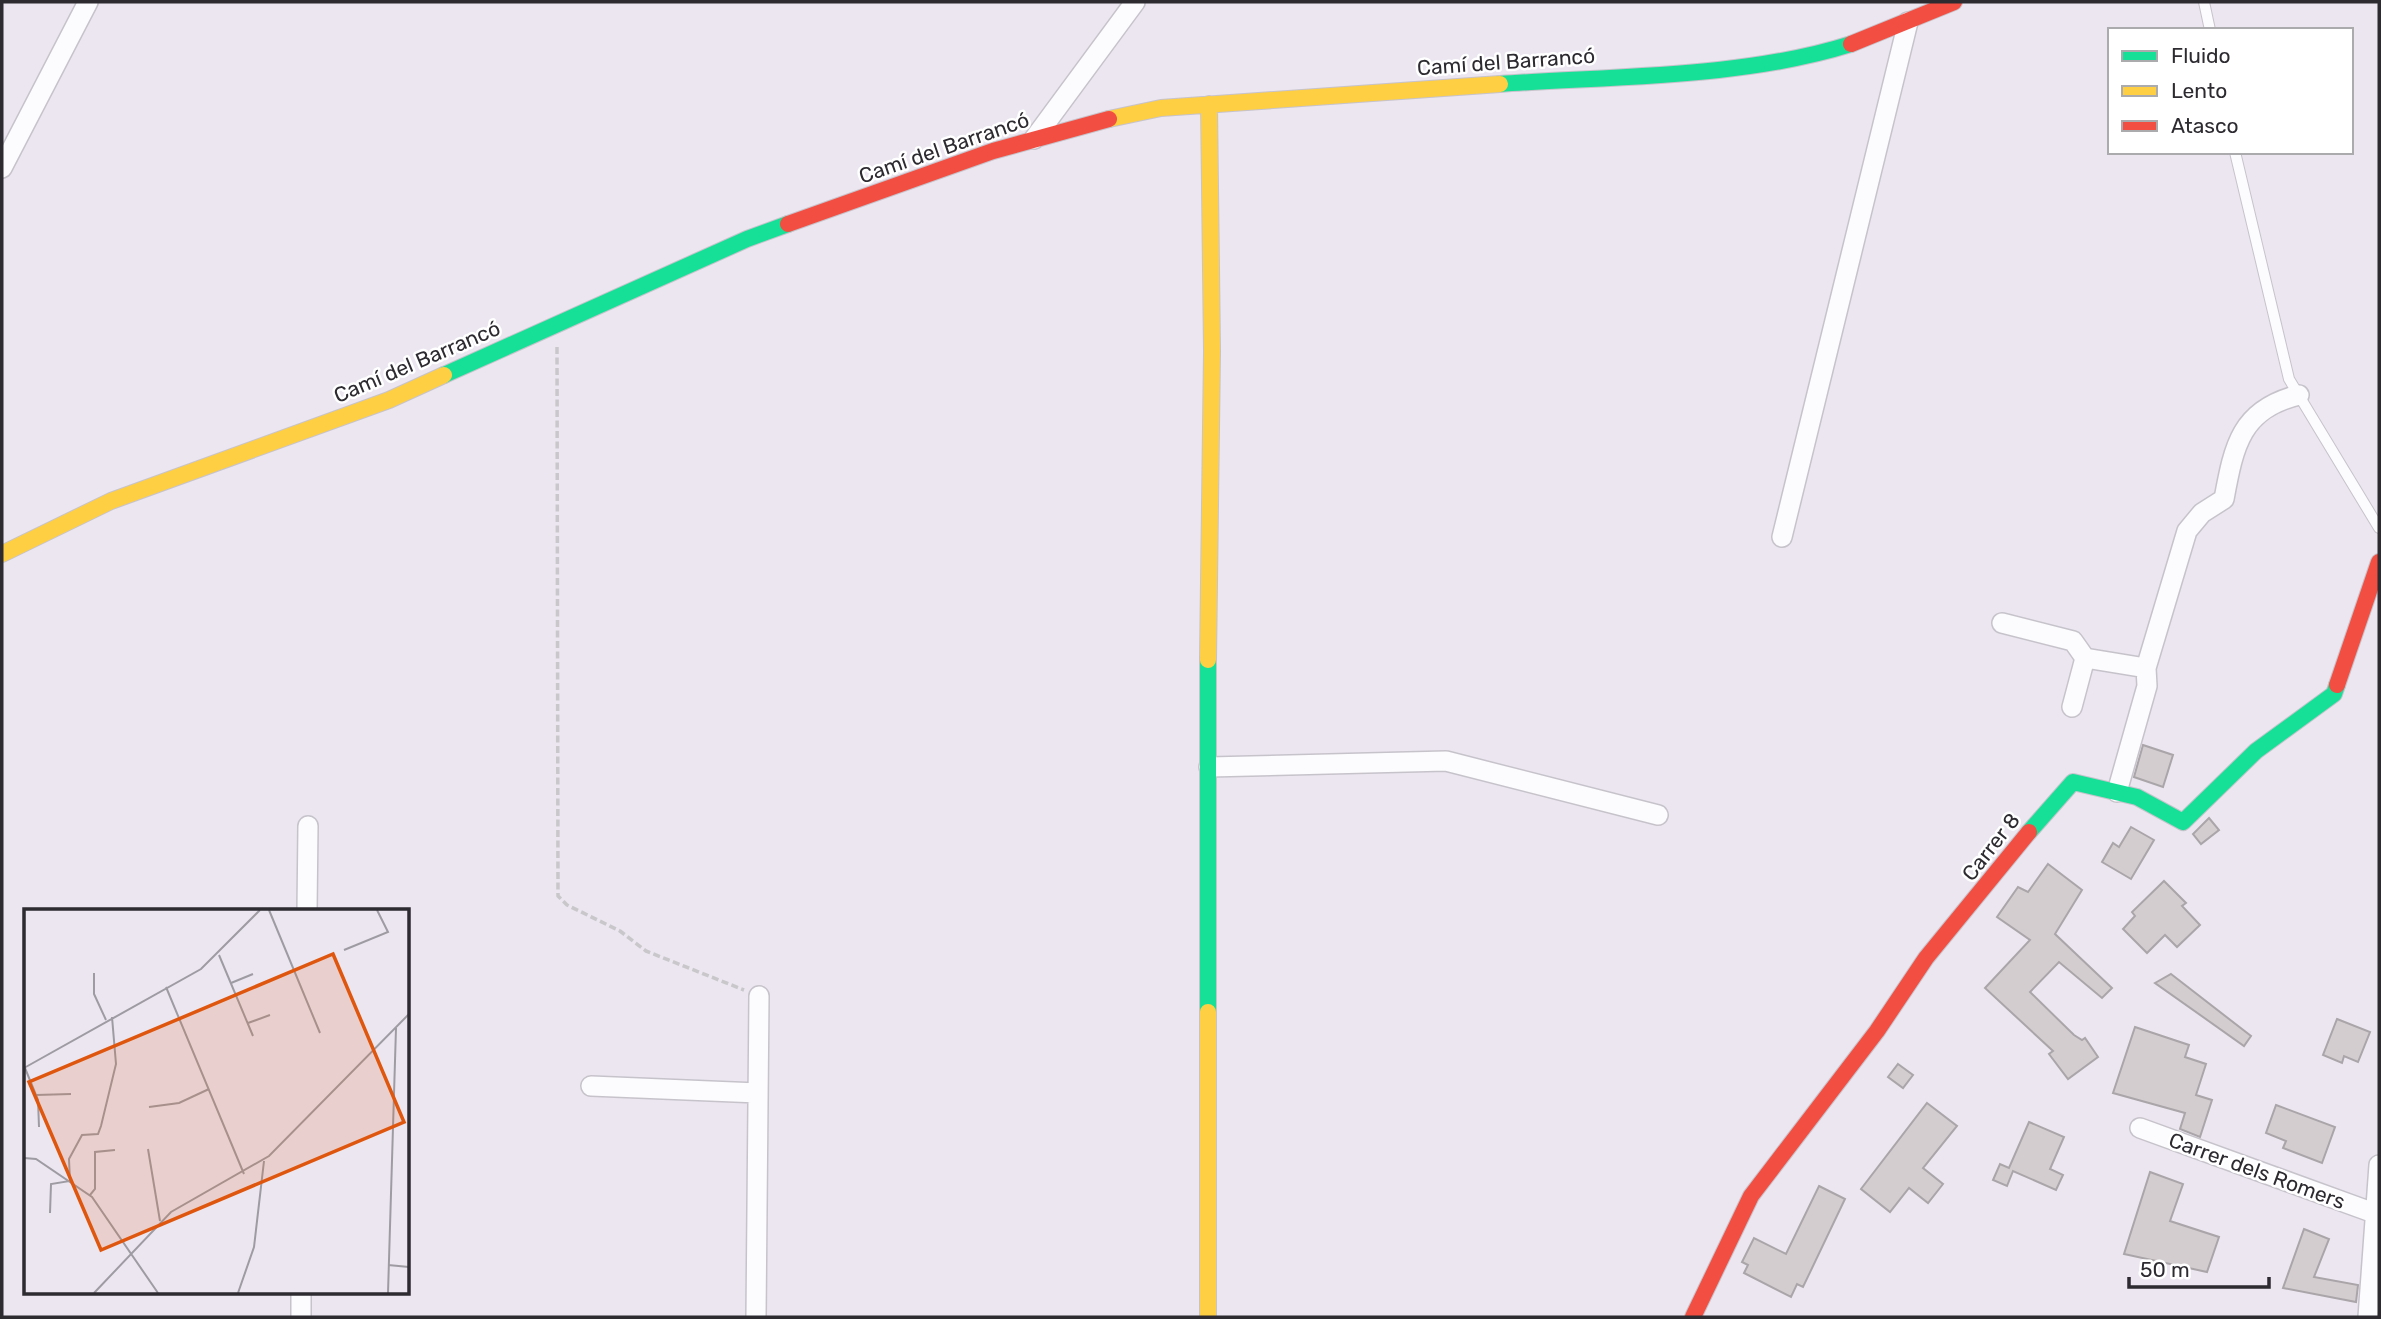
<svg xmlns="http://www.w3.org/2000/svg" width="2381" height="1319" font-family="Rubik,sans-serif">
<rect width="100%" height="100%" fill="#ebe6f0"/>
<path fill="#d3cdd0" stroke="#aaa5a8" stroke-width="2" d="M 2143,745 L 2173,755 L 2163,787 L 2134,777 Z
M 2209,818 L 2219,830 L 2201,844 L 2193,834 Z
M 2131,827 L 2154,840 L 2131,879 L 2102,862 L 2113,843 L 2119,847 Z
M 2048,864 L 2082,890 L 2055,934 L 2112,988 L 2102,998 L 2059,962 L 2030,992 L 2074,1035 L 2082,1040 L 2085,1038 L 2098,1057 L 2068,1079 L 2049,1054 L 2053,1051 L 1985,988 L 2030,940 L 1997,917 L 2018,887 L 2028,892 Z
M 2164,881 L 2186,903 L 2182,906 L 2200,925 L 2177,947 L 2165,935 L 2147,953 L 2123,929 L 2135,916 L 2132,912 Z
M 2171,974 L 2251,1036 L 2244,1046 L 2155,983 Z
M 2337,1019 L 2370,1032 L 2358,1062 L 2344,1056 L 2342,1063 L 2323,1055 Z
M 2135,1027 L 2189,1045 L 2185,1057 L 2206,1064 L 2196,1095 L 2212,1100 L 2200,1137 L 2180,1129 L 2185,1113 L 2113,1093 Z
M 1898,1064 L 1913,1075 L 1903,1088 L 1888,1077 Z
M 1927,1103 L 1957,1126 L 1923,1168 L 1943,1184 L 1928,1203 L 1909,1188 L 1890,1212 L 1861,1189 Z
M 2276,1105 L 2335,1127 L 2322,1163 L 2283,1148 L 2286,1141 L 2266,1133 Z
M 2029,1122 L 2064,1137 L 2050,1169 L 2063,1175 L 2056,1190 L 2013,1171 L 2007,1186 L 1993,1180 L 2000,1164 L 2009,1168 Z
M 2150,1172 L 2183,1184 L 2170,1221 L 2219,1237 L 2207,1272 L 2124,1254 Z
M 1819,1186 L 1845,1199 L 1803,1287 L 1797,1284 L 1791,1297 L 1744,1273 L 1748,1265 L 1742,1262 L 1754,1238 L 1786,1254 Z
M 2304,1229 L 2329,1239 L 2314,1277 L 2358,1285 L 2356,1302 L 2283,1288 Z"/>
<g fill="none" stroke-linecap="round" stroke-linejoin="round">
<g stroke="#c7c3cb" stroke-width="12">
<path id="lane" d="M 2204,2 L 2210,30
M 2235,152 L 2289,379 L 2379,528"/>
</g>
<g stroke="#c7c3cb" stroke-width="22">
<path id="street" d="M 1034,139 L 1135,2
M 2,168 L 88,2
M 1782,537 L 1908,22
M 2002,623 L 2073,641 L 2085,658 L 2146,668 L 2187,531 L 2202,513 L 2224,499 C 2234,445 2241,409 2299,395
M 2072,707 L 2085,658
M 1209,767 L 1446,761 L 1658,815
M 2117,792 L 2147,686 L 2146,668
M 307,911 L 308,826
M 591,1086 L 758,1093
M 2140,1128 L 2374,1213
M 301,1317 L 301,1293
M 756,1317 L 759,996
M 2368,1317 L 2379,1165"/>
</g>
<g stroke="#c7c3cb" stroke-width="18">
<path id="fast" d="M 1500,84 C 1612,76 1744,78 1851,44
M 444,375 L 747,239 L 788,224
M 1208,660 L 1208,1012
M 2029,832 L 2073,782 L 2137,797 L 2183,822 L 2256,751 L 2334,694 L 2337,685"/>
</g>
<g stroke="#c7c3cb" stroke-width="18">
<path id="slow" d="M 1109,119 L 1161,108 L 1500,84
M 2,554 L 111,501 L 389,400 L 444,375
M 1208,660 L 1212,351 L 1209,104
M 1208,1012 L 1208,1317"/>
</g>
<g stroke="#c7c3cb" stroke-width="18">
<path id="jam" d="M 1851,44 L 1954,2
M 788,224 L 993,151 L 1109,119
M 2337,685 L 2379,562
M 1693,1317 L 1751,1196 L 1877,1031 L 1926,958 L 2029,832"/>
</g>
<path stroke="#c9c7ca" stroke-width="3.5" stroke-dasharray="7 3.5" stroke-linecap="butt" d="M 557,347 L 558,896 L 567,905 L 620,931 L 646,951 L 744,990"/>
<use href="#lane" stroke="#fcfbfd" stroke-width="10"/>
<use href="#street" stroke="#fcfbfd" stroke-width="19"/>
<use href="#fast" stroke="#16e098" stroke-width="16"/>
<use href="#slow" stroke="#ffcf43" stroke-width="16"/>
<use href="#jam" stroke="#f24e42" stroke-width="16"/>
</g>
<g text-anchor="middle" stroke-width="5" stroke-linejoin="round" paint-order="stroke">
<g font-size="21" fill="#2d2a30" stroke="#fff">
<text transform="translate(1506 62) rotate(-4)" y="7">Camí del Barrancó</text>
<text transform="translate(944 148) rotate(-19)" y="7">Camí del Barrancó</text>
<text transform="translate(417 362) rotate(-23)" y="7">Camí del Barrancó</text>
<text transform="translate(1991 847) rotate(-52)" y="7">Carrer 8</text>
<text transform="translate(2257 1171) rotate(20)" y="7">Carrer dels Romers</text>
</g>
</g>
<g transform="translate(24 909)">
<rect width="385" height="385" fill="#ebe6f0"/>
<path fill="none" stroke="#9f9ba3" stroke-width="2" d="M 245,1 L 296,124M 320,41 L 364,23 L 353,1M 195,46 L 229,127M 70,64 L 70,85 L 82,111M 207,74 L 229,65M 142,78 L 220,265M 224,114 L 246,106M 0,159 L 177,60 L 236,1M 1,159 L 14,191 L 15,218M 12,186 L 47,185M 125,198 L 155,194 L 185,180M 124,240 L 136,312M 0,249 L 12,250 L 68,288 L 134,384M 66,286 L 71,280 L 71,243 L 91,241M 26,304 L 27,275 L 46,272 L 45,250 L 58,226 L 74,225 L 77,217 L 92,155 L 88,108M 364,356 L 385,358M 70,384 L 147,303 L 245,247 L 385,105M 214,384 L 230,338 L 240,252M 364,384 L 372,119"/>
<path fill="#df570e" fill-opacity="0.15" stroke="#df570e" stroke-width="3.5" d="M 309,45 L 380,213 L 77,341 L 5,173 Z"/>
<rect width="385" height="385" fill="none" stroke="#2d2a30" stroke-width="3.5"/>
</g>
<rect width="2381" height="1319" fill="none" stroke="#2d2a30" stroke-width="7"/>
<rect x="2108" y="28" width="245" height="126" fill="#ffffff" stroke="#abaaac" stroke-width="2"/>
<rect x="2122" y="51" width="35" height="10" fill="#16e098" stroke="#abaaac" stroke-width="2"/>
<text x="2171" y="63" font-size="21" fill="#2d2a30">Fluido</text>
<rect x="2122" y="86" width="35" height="10" fill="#ffcf43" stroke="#abaaac" stroke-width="2"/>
<text x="2171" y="98" font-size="21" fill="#2d2a30">Lento</text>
<rect x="2122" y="121" width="35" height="10" fill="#f24e42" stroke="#abaaac" stroke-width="2"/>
<text x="2171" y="133" font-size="21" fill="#2d2a30">Atasco</text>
<path d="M2129 1277v10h140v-10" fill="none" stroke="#2d2a30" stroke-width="3.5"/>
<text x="2140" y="1277" font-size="21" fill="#2d2a30" stroke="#ffffff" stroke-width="5" paint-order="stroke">50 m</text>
</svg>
